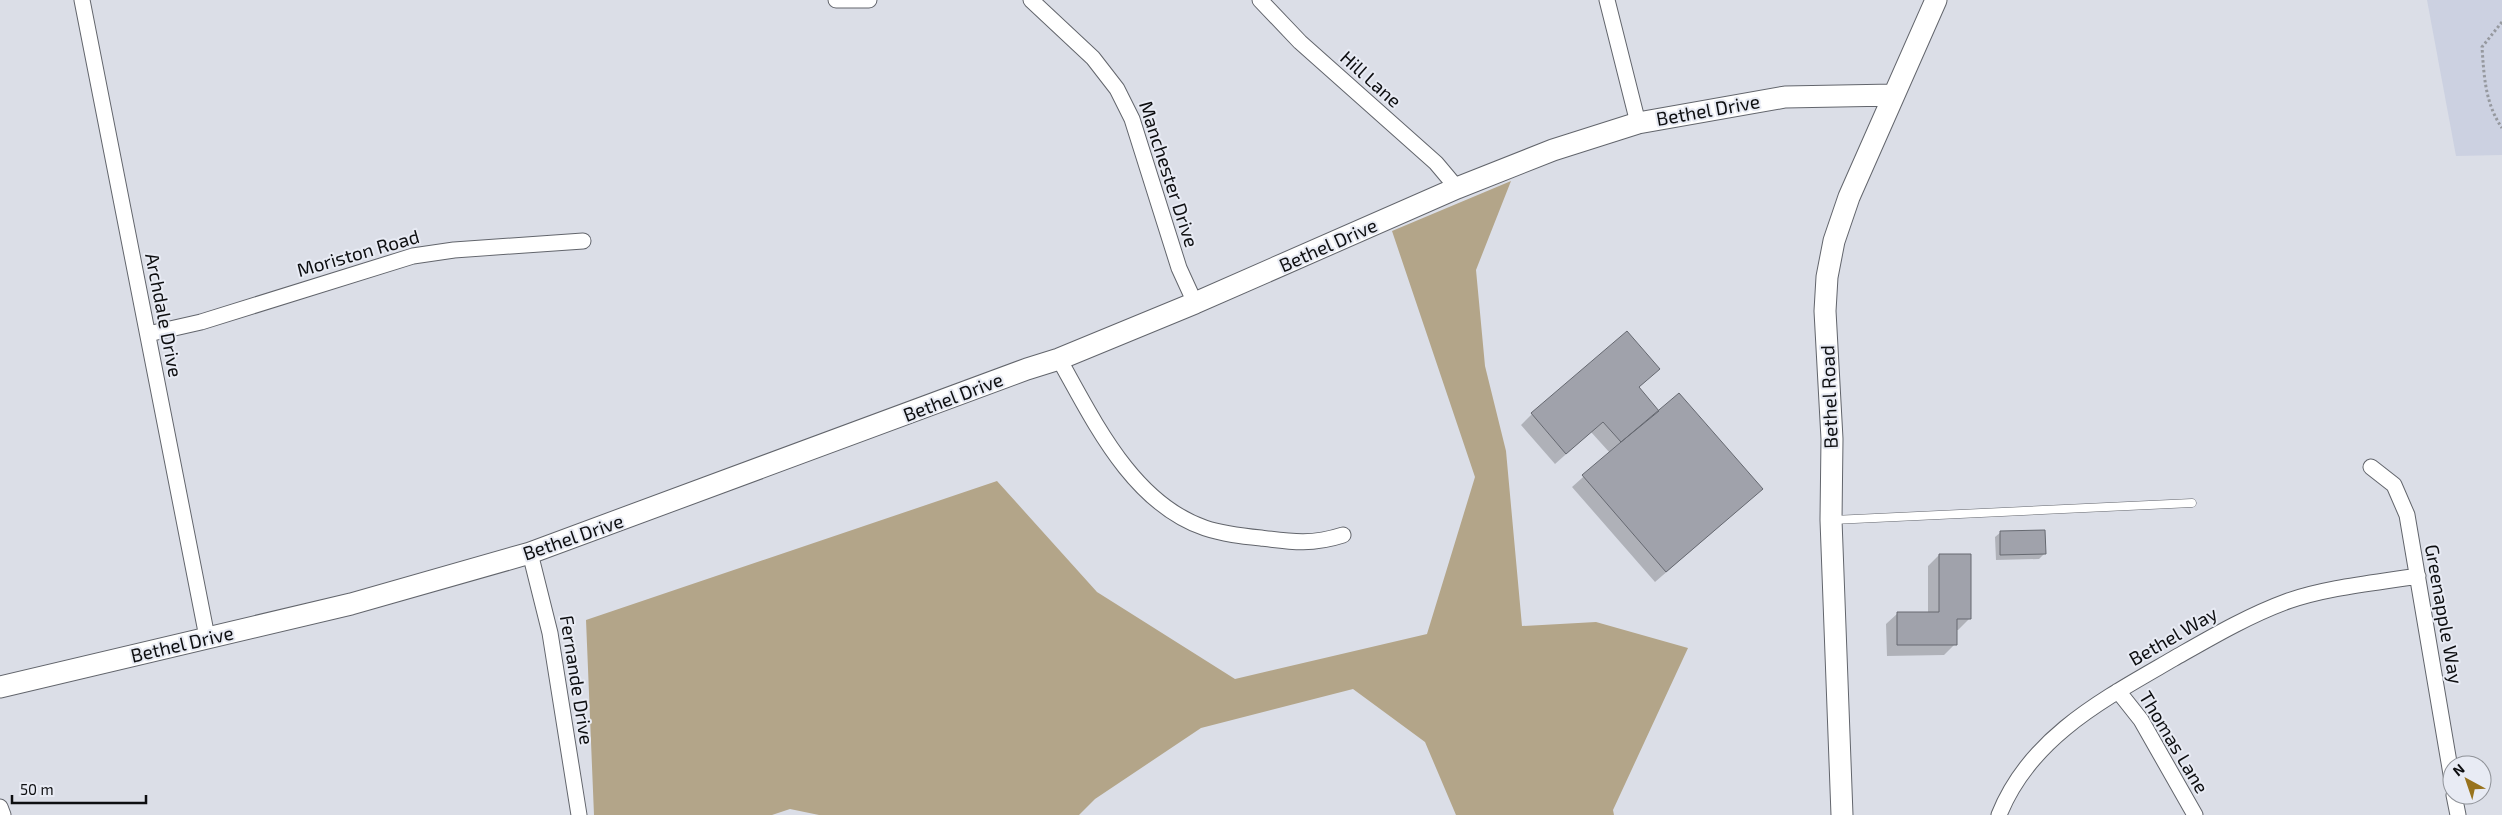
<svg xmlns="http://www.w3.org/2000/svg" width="2502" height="815" font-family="'Exo 2',sans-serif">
<rect width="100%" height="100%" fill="#dbdee7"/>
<path fill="#ccd1e1" d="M 2427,0 L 2502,0 L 2502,155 L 2456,156 Z"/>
<path fill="#b3a589" d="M 1511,181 L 1476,270 L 1485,366 L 1506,451 L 1522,626 L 1596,622 L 1688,648 L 1613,810 L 1614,815 L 1456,815 L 1425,742 L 1353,689 L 1201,728 L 1095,799 L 1079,815 L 819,815 L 790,809 L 772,815 L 594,815 L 586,620 L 997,481 L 1097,592 L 1235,679 L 1427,634 L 1475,477 L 1392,231 Z"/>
<path fill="#0003" d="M 1647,380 L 1638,388 L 1659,412 L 1750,500 L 1655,582 L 1572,487 L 1610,453 L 1591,432 L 1555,464 L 1521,425 L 1532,414 Z
M 2001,532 L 2044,554 L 2039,559 L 1996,560 L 1995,537 Z
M 1939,555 L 1969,619 L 1958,630 L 1955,630 L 1955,644 L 1944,655 L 1887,656 L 1886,624 L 1898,613 L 1928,613 L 1928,566 Z"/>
<path fill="#a0a2ab" stroke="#666971" d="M 1627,331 L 1660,369 L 1639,387 L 1659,411 L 1621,442 L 1603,422 L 1566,454 L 1531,413 Z
M 1679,393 L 1763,489 L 1666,572 L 1582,475 Z
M 2045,530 L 2046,554 L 2000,555 L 2000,531 Z
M 1939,554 L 1971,554 L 1971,619 L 1957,619 L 1957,645 L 1897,645 L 1897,612 L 1939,612 Z"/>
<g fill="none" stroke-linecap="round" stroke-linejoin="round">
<g stroke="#62656c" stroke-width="9">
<path id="lane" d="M 1833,520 L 2192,503"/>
</g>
<g stroke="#62656c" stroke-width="17">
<path id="street" d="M 82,0 L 207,637
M 836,0 L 869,0
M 1031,0 L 1093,58 L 1117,89 L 1132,119 L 1179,268 L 1195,303
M 1260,0 L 1300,42 L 1436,163 L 1457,188
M 1607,0 L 1638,123
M 148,334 L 201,322 L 413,256 L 454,250 L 583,241
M 1059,359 C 1094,421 1132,503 1205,528 C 1223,534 1242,536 1261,538 C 1292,542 1312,545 1343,535
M 2371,467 L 2394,485 L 2407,515 L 2452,780
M 530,553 L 550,633 L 579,815
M 2118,691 L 2141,720 L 2195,815
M 2454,795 L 2458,815
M 0,807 L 3,815
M 1999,815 C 2030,737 2104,699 2173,659 C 2210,638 2247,616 2288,601 C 2329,587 2375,583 2418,576"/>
</g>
<g stroke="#62656c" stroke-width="23">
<path id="secondary" d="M 0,687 L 351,604 L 530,553 L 1027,369 L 1059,359 L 1195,303 L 1457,188 L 1553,150 L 1638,123 L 1785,97 L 1894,95
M 1842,815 L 1831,520 L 1832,439 L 1825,311 L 1827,277 L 1834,241 L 1849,197 L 1936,0"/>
</g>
<path stroke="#96999f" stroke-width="3" stroke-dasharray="2.5 2.5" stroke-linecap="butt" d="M 2502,22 L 2482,47 C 2484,76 2485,103 2502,128"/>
<use href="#lane" stroke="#fff" stroke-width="8"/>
<use href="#street" stroke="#fff" stroke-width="15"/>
<use href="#secondary" stroke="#fff" stroke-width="21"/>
</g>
<g text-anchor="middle" stroke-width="4" stroke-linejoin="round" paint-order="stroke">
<g font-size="19" fill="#0d0e10" stroke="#e8ebf4">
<text transform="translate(1371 79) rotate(42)" y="7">Hill Lane</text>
<text transform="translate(1708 110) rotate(-10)" y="7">Bethel Drive</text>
<text transform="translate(1169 174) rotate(72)" y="7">Manchester Drive</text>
<text transform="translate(1328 245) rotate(-24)" y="7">Bethel Drive</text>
<text transform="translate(358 253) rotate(-16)" y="7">Moriston Road</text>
<text transform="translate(164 315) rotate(79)" y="7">Archdale Drive</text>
<text transform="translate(953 397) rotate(-21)" y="7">Bethel Drive</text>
<text transform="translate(1829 397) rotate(-92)" y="7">Bethel Road</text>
<text transform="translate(573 537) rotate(-19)" y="7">Bethel Drive</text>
<text transform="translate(2444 614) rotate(80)" y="7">Greenapple Way</text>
<text transform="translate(2173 636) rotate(-30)" y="7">Bethel Way</text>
<text transform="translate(182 644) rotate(-13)" y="7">Bethel Drive</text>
<text transform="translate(577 680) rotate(81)" y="7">Fernande Drive</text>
<text transform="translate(2174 742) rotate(59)" y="7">Thomas Lane</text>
</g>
</g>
<g transform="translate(2467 780) rotate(320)"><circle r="24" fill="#e8ebf4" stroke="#909399"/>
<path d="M0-4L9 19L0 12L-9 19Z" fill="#98731d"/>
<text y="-8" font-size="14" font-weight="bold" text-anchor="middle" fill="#0d0e10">N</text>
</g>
<path d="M12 795v8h134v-8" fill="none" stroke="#0d0e10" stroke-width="2.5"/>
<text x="20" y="795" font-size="15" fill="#0d0e10" stroke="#e8ebf4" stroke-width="4" paint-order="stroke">50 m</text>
</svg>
